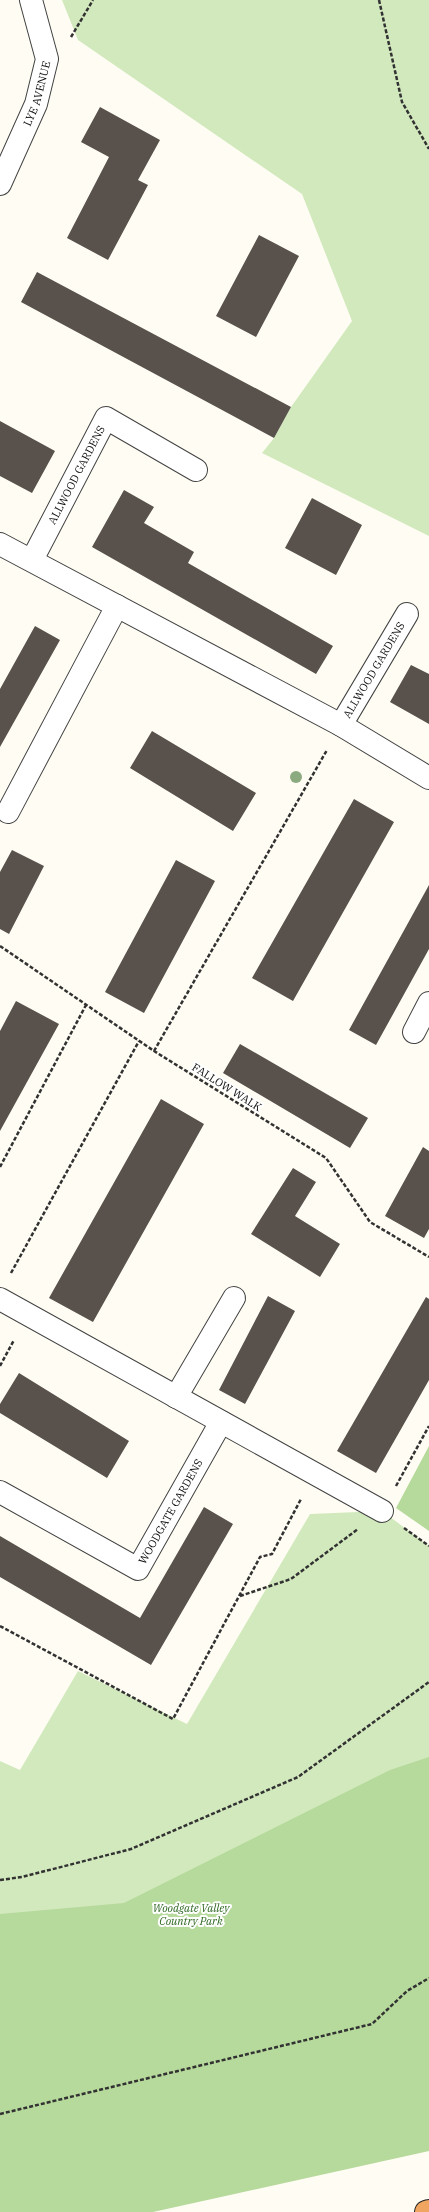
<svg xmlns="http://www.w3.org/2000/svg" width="429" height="2212" font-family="'IBM Plex Serif',serif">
<rect width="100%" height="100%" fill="#fffdf3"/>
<path fill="#d2e9bd" d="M 62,0 L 429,0 L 429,536 L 262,453 L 274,438 L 291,407 L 352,321 L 302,194 L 78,40 Z
M 382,1511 L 429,1546 L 429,2061 L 0,2147 L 0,1761 L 20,1770 L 78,1671 L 187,1724 L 310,1514 Z"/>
<path fill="#b6d99c" d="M 429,1446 L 429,1531 L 396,1508 Z
M 429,1757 L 429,2151 L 153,2212 L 0,2212 L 0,1914 L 124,1903 L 390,1770 Z"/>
<path fill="#58514c" d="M 100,107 L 160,140 L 138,180 L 148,185 L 108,260 L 67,238 L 109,157 L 81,142 Z
M 259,235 L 299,256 L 256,337 L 216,316 Z
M 37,272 L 291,407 L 274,438 L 21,302 Z
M 0,421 L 55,451 L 32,493 L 0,476 Z
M 124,490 L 154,507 L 144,523 L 194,552 L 188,563 L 333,646 L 316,674 L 92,547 Z
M 312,498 L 362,525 L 336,575 L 285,548 Z
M 35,626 L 60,640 L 0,747 L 0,689 Z
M 411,665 L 429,674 L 429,724 L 390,702 Z
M 152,731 L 256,793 L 233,831 L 130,768 Z
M 354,799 L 394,822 L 293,1001 L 252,978 Z
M 12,850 L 44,866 L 9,934 L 0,929 L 0,872 Z
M 176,860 L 215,881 L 144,1013 L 105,992 Z
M 429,885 L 429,949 L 376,1045 L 349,1030 Z
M 16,1001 L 59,1024 L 0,1131 L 0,1031 Z
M 240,1044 L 368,1118 L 350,1148 L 223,1073 Z
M 161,1099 L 204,1124 L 93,1322 L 49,1298 Z
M 423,1147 L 429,1151 L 429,1229 L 424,1238 L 385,1216 Z
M 293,1168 L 316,1182 L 295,1216 L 340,1244 L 320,1277 L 251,1234 Z
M 268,1296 L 295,1311 L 245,1404 L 219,1390 Z
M 426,1297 L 429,1299 L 429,1380 L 376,1473 L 337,1451 Z
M 19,1373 L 129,1441 L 107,1478 L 0,1413 L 0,1404 Z
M 204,1507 L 233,1524 L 151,1665 L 0,1577 L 0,1536 L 140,1618 Z"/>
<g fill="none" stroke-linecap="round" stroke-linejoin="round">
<g stroke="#434343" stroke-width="24">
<g id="minor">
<path id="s1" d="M 0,184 L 36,104 L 47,59 L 31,0"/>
<path d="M 0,544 L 341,725 L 429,778"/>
<path id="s2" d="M 32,560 L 106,418 L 196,470"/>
<path id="s3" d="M 341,725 L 407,614"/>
<path d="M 8,812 L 117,606"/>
<path d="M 414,1032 L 429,1003"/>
<path d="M 0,1299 L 382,1511"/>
<path d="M 176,1397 L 234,1298"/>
<path id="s4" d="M 0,1492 L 138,1569 L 221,1422"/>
</g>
</g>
<g stroke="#212121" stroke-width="24">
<path id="highway" d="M 426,2212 L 429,2211"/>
</g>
<path stroke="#323232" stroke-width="2.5" stroke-dasharray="4 2" stroke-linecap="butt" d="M 379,0 L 402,102 L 429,149
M 71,37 L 93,0
M 0,946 L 154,1051 L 326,1158 L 370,1222 L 429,1257
M 154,1051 L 327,750
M 0,1167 L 86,1005
M 11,1273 L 139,1041
M 0,1366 L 14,1340
M 396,1486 L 429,1426
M 404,1528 L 429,1546
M 240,1596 L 291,1579 L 358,1529
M 0,1626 L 173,1719 L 260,1557 L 272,1554 L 301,1499
M 0,1880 L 22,1877 L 131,1849 L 298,1777 L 429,1682
M 0,2114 L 372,2024 L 407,1991 L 429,1978"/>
<use href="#minor" stroke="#fff" stroke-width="22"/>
<use href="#highway" stroke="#f0a660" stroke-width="22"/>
</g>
<circle fill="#8caa80" cx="296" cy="777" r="6"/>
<g text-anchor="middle" stroke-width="4" stroke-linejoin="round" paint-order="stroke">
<g font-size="11" fill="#101010" stroke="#fff">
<text dy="4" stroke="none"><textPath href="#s1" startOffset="98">LYE AVENUE</textPath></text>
<text dy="4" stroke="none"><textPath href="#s2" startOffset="96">ALLWOOD GARDENS</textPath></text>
<text dy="4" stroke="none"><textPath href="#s3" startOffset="64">ALLWOOD GARDENS</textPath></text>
<text transform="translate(227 1087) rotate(32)" y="4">FALLOW WALK</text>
<text dy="4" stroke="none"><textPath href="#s4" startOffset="224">WOODGATE GARDENS</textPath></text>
</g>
<g font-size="11" font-style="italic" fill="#2d6721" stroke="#fff">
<text x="191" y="1912">Woodgate Valley<tspan x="191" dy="13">Country Park</tspan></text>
</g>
</g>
</svg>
